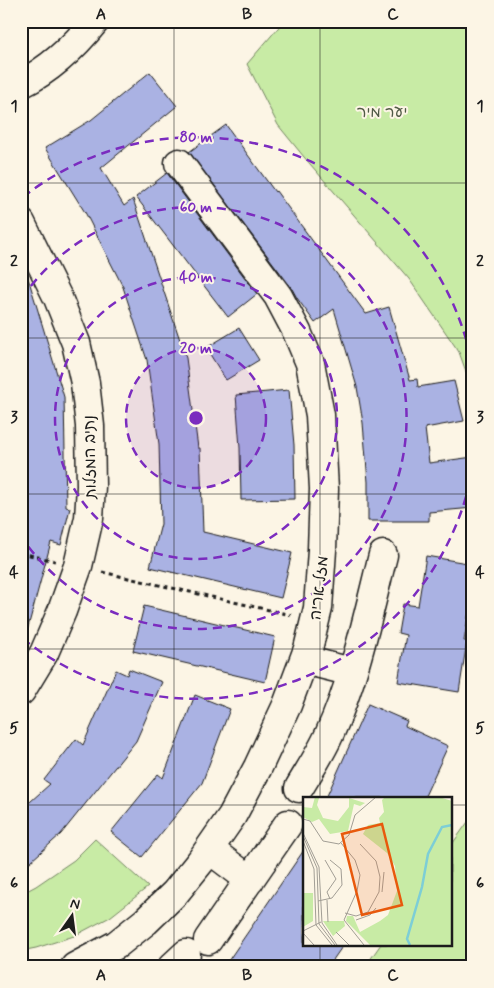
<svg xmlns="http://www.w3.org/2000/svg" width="494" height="988" font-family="Mynerve,'Playpen Sans Hebrew',sans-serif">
<rect width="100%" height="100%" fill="#fcf5e5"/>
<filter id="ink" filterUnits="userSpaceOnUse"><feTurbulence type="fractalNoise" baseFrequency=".02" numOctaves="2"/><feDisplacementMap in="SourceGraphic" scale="10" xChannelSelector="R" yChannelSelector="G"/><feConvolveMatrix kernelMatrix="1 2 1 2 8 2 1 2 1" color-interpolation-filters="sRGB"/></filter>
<g filter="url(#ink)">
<path fill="#c8eba5" stroke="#728460" d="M 284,21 L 473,21 L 473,391 L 459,352 L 409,279 L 304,157 L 278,125 L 247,64 Z
M 473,815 L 473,967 L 365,967 L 381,944 L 450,944 L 450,847 Z
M 95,839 L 148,887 L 110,917 L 74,936 L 36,948 L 21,951 L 21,894 L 36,886 L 74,860 Z"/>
<path fill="#aab2e3" stroke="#1c1c1c" d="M 150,72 L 177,106 L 101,168 L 124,206 L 133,199 L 186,358 L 198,448 L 200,448 L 203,532 L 292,553 L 281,598 L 150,567 L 161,524 L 159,444 L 147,360 L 123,287 L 86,214 L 45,148 L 91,120 Z
M 226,125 L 275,192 L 276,191 L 366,314 L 389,307 L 410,380 L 417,379 L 418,387 L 454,381 L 464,421 L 425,428 L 429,463 L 473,457 L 473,508 L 429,512 L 429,521 L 368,521 L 368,482 L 363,423 L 357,387 L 334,309 L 315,323 L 297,298 L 291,287 L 189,152 Z
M 167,173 L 257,294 L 228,317 L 136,197 Z
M 26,271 L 64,397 L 66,507 L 70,508 L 61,545 L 51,542 L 27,631 L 21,630 L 21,272 Z
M 239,328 L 259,360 L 226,380 L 206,348 Z
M 289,390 L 294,445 L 295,499 L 241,500 L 240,448 L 236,395 Z
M 426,556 L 473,564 L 473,587 L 464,641 L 467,641 L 459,692 L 398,682 L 406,635 L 398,633 L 403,604 L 418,606 Z
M 144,606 L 275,637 L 265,682 L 133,651 Z
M 129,669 L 162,682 L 136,741 L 61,834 L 21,870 L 21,810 L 50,784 L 44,780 L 76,739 L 83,745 L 116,670 L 127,675 Z
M 195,695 L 230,709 L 202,783 L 142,857 L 111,832 L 158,774 L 163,778 Z
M 368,704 L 407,721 L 405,726 L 448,746 L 424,798 L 326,798 Z
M 304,850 L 304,944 L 344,944 L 328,967 L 224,967 Z"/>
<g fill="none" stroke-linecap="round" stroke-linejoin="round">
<g stroke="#1c1c1c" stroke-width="31">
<path id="minor" d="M 21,84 C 51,69 75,46 95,21
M 21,223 L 58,298 L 76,343 L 85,383 L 90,426 L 91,486 L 89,518 L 78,566 L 62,611 L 44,653 L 21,691
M 304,660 L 352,672
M 299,788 C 309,771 321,753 329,735 C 355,678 368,615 383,555
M 209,849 L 250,880
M 208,940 L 288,824
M 75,967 L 116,945 L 146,921 L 175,893 L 200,862 L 232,816 L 258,767 L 287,705 L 308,649 L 318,608 L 322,550 L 324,489 L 320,415 L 310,363 L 297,332 L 278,296 L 179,163
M 172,967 L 186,954"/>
</g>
<path stroke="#1c1c1c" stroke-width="3" stroke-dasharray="4 4" stroke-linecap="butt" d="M 21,553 L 55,561
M 102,572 L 291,615"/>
<use href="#minor" stroke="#fcf5e5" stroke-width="28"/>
</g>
</g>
<path fill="none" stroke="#1c1c1c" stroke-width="1" stroke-opacity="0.55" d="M 174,21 L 174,967M 320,21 L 320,798M 21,183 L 473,183M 21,338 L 473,338M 21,494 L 473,494M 21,649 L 473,649M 21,805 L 304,805M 450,805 L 473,805M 320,944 L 320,967"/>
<circle cx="196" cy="418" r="70" fill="#7b2cbf" fill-opacity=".12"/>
<g fill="none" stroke="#7b2cbf" stroke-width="2.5" stroke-dasharray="9 6">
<circle cx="196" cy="418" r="70"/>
<circle cx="196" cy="418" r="141"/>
<path d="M22 298A211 211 0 1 1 22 538"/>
<path d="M473 467A281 281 0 0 1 23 639M23 197A281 281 0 0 1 473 369"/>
</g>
<g text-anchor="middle" stroke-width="4" stroke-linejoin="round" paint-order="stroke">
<g font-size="16" fill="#505a45" stroke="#fcf5e5">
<text x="382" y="117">יער מיר</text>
</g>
<g font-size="16" fill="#1c1c1c" stroke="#fcf5e5">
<text transform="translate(89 457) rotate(-91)" y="6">נתיב המזלות</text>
<text transform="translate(318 588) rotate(-83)" y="6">מזל אריה</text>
</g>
</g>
<g transform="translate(303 797)">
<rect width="149" height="149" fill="#fcf5e5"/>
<path d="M 12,0 L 26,0 L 16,1 L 14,8 L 20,21 L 35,24 L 46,10 L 46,1 L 62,6 L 57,9 L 51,7 L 45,34 L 27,37 L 16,22 L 9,25 L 0,20 L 0,10 L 9,11 ZM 82,0 L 136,0 L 149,4 L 149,148 L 67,148 L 43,124 L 44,119 L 50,119 L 57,135 L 77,124 L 85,118 L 94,94 L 92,69 L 84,56 L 60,37 L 65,28 L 77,26 L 76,21 L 81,15 L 79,3 ZM 0,96 L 10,96 L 10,124 L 0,130 ZM 20,124 L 41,124 L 42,129 L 30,139 Z" fill="#c8eba5"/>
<path fill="none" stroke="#7dced6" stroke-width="2.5" d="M 107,148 L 104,142 L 119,90 L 125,57 L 139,30 L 149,28"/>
<path fill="none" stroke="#a29e95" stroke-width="1" d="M 0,22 L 7,24 L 20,44 L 36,47 L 46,38 L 52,18 L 73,0M 0,36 L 16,70 L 19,126 L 34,148M 0,39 L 14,71 L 16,127 L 32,148M 0,44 L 11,72 L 13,128 L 29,148M 38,46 L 52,63 L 57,78 L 54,94 L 41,123 L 61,148M 22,63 L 33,82 L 24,95 L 27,102M 79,95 L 81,75M 24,103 L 25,125M 15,104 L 29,101 L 39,88 L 38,72 L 27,63M 42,116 L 53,119 L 65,115 L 76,95 L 77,80 L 73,64 L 57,47M 53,123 L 67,118 L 73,111M 0,134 L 18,125M 33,135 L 46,148M 0,136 L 11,148"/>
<path fill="#e8590c" fill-opacity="0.15" stroke="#e8590c" stroke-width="2.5" d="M 79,27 L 99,108 L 59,118 L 39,37 Z"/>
<rect width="149" height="149" fill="none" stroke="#1c1c1c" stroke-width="2.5"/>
</g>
<circle cx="196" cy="418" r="8" fill="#7b2cbf" stroke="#fcf5e5" stroke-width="2.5"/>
<g font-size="15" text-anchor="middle" font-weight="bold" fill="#7b2cbf" stroke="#fcf5e5" stroke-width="4" stroke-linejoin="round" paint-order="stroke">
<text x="196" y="142">80 m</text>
<text x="196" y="212">60 m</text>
<text x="196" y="282">40 m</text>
<text x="196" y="353">20 m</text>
</g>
<rect width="494" height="988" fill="none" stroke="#fcf5e5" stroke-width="55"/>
<g transform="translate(72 916) rotate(14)" stroke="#fcf5e5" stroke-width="4" paint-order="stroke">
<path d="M0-4L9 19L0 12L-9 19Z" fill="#1c1c1c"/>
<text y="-8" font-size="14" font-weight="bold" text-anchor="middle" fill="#1c1c1c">N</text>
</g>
<rect x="28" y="28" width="438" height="932" fill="none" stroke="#1c1c1c" stroke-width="2"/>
<g font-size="16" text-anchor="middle" font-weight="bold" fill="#1c1c1c">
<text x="101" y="19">A</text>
<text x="247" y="19">B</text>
<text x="393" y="19">C</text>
<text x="14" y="111">1</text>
<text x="480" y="111">1</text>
<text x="14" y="266">2</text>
<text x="480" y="266">2</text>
<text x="14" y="422">3</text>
<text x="480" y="422">3</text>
<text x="14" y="577">4</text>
<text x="480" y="577">4</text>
<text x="14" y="733">5</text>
<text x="480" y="733">5</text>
<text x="14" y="888">6</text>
<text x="480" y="888">6</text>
<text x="101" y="980">A</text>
<text x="247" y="980">B</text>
<text x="393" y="980">C</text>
</g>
</svg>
